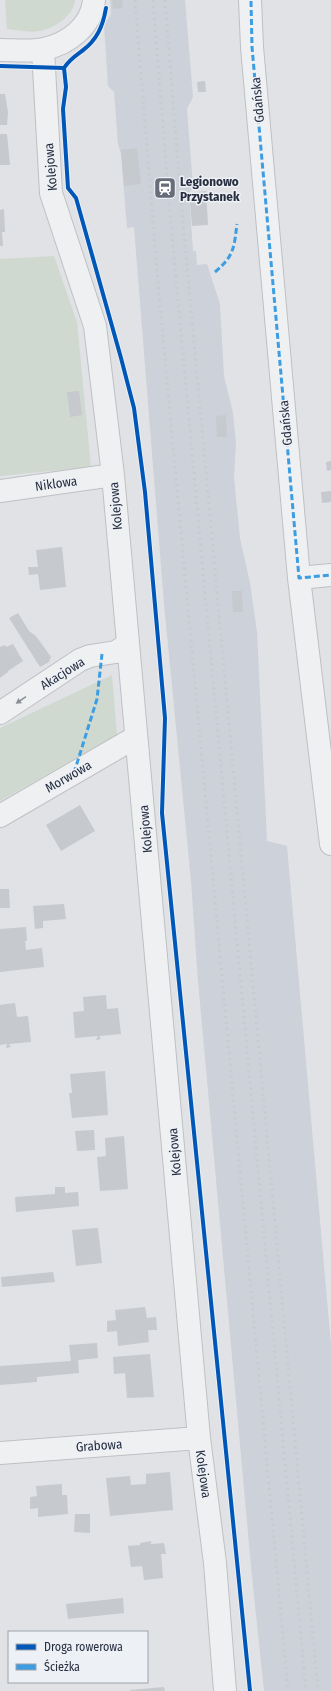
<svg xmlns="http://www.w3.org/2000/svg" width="331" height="1691" font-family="'Fira Sans Condensed',sans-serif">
<rect width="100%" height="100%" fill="#e0e2e6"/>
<path fill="#cdd1d9" d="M 110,0 L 185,0 L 193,97 L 187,109 L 193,187 L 189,193 L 193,251 L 196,251 L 197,265 L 207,264 L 220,304 L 224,376 L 233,413 L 236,444 L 234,477 L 240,538 L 250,583 L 257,632 L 267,841 L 287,846 L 331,1345 L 331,1691 L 264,1691 L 252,1577 L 198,981 L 191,881 L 164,604 L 134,227 L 127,228 L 121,154 L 118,144 L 114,92 L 108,86 L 104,25 L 111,14 Z"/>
<path fill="#d0d9d0" d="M 5,0 L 75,0 C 74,15 54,29 39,31 C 30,33 17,30 7,29 Z
M 54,256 L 77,322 L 91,467 L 0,476 L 0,259 Z
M 112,675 L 117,735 L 0,801 L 0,728 Z"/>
<path fill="#c6c9cd" d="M 112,0 L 122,0 L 123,8 L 113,9 Z
M 205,81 L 206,92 L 198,92 L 197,82 Z
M 0,94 L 5,94 L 8,112 L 7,125 L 0,125 Z
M 0,134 L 7,134 L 10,165 L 0,165 Z
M 137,148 L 141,184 L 124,186 L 121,150 Z
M 206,191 L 208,225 L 192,226 L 189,193 Z
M 4,209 L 5,232 L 2,232 L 3,246 L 0,246 L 0,210 Z
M 79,391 L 82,415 L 70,417 L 67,392 Z
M 226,415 L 227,437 L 217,437 L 216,416 Z
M 331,461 L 331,470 L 327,471 L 326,462 Z
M 331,491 L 331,502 L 322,503 L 321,492 Z
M 62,547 L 66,587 L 40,590 L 38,574 L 29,575 L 28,567 L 38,567 L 36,550 Z
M 232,591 L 242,591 L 243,612 L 233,612 Z
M 18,613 L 29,631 L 36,636 L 51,657 L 49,662 L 40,667 L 9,618 Z
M 13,644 L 23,661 L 8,671 L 8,672 L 0,678 L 0,647 L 5,645 L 6,647 Z
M 80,805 L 95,831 L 61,851 L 46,825 Z
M 0,889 L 9,889 L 10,908 L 0,908 Z
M 64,904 L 66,919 L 43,921 L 43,928 L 35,929 L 33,906 Z
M 26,927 L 27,941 L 25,941 L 26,950 L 42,948 L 44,967 L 0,972 L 0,929 Z
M 106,995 L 107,1009 L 118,1008 L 121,1034 L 99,1036 L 101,1039 L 96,1040 L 98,1036 L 75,1038 L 73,1012 L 84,1011 L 83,997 Z
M 15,1003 L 17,1017 L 28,1016 L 31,1042 L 9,1044 L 11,1047 L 6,1048 L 7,1044 L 0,1045 L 0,1005 Z
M 105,1071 L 108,1115 L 72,1118 L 69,1093 L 72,1093 L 70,1074 Z
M 94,1130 L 95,1150 L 77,1151 L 75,1131 Z
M 124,1136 L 128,1189 L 100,1191 L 97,1157 L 106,1156 L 105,1138 Z
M 55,1187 L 65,1187 L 65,1193 L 78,1192 L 79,1206 L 16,1212 L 15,1197 L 55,1194 Z
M 98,1228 L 102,1263 L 76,1266 L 72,1230 Z
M 53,1272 L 55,1282 L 2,1287 L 1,1277 Z
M 145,1307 L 147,1318 L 156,1317 L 157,1330 L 148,1330 L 149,1342 L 118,1346 L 117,1331 L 107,1332 L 107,1321 L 116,1320 L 115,1310 Z
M 97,1343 L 98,1358 L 78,1360 L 79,1373 L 37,1377 L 37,1382 L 0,1385 L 0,1366 L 71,1361 L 69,1345 Z
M 150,1354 L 154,1397 L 127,1398 L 125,1373 L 114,1374 L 113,1357 Z
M 170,1472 L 173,1510 L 110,1516 L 106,1478 L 130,1476 L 131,1485 L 146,1484 L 146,1474 Z
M 62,1484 L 62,1495 L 67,1495 L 68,1514 L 38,1517 L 38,1508 L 30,1509 L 30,1497 L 37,1496 L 36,1486 Z
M 75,1514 L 90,1514 L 90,1533 L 74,1532 Z
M 151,1541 L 151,1544 L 164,1543 L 166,1554 L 161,1554 L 163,1578 L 144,1580 L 142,1566 L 131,1567 L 128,1546 L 140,1545 L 140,1543 Z
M 123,1598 L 124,1613 L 68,1619 L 66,1604 Z
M 164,1687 L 165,1691 L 130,1691 L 130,1690 Z"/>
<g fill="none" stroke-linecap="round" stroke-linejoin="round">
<g stroke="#bec0c4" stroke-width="24">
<path id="street" d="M 250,0 L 252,47 L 299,578 L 331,844
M 0,50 C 14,50 31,52 44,49 C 68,44 92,26 94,0
M 43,50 L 51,193 L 95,326 L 113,475 L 199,1438 L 215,1563 L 225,1691
M 0,491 L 113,475
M 299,578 L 331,575
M 0,713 L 80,660 L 90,656 L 116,652 L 128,644
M 0,816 L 136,737
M 0,1453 L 199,1438"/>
</g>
<use href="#street" stroke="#eff0f2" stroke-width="22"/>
<path stroke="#c9cacd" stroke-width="3" stroke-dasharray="2 4" stroke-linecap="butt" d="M 135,0 L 159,294 L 288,1691
M 153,0 L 169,202 L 306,1691
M 165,0 L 181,201 L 318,1691"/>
<path stroke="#3c9de3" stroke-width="3" stroke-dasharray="6 3" stroke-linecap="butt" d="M 251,1 L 252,47 L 299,578 L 331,575
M 215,272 C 234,256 234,248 237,224
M 74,773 L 97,699 L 102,654"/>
<g stroke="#edf0f5" stroke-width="6">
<path id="cycleway" d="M 0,66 L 64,68 L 66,87 L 63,109 L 68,188 L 76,198 L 121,358 L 134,408 L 145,492 L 165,718 L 162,813 L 250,1691
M 64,68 C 69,60 75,56 82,51 C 97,40 103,26 106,8"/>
</g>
<use href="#cycleway" stroke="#0057b8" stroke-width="4"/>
</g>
<defs><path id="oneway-solid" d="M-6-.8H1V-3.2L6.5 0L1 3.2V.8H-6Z"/></defs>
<use fill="#8a8f98" href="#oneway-solid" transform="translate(21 700) rotate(146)"/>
<defs>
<g id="station-square" transform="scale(1.15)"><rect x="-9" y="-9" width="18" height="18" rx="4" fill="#676d79" stroke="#edf0f5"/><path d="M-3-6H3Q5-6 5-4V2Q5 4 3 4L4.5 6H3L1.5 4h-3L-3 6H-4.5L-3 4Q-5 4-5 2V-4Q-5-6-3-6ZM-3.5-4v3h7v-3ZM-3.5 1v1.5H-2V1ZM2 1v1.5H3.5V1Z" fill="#fff"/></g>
</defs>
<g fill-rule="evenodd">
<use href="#station-square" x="165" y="188"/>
</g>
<g text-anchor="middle" stroke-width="3" stroke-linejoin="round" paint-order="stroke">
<g font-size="13" fill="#262e3f" stroke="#edf0f5">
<text transform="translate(257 100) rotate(-95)" y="5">Gdańska</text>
<text transform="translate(50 167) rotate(-95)" y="5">Kolejowa</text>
<text transform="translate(285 423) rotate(-95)" y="5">Gdańska</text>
<text transform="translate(56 483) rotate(-8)" y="5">Niklowa</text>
<text transform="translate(115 506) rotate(-95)" y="5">Kolejowa</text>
<text transform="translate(62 673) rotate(-32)" y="5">Akacjowa</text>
<text transform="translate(68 776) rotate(-30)" y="5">Morwowa</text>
<text transform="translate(145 829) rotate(-95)" y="5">Kolejowa</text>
<text transform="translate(174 1152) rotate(-95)" y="5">Kolejowa</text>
<text transform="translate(99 1445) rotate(-4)" y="5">Grabowa</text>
<text transform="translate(204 1474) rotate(82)" y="5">Kolejowa</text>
</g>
<g font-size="13" font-weight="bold" fill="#262e3f" stroke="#edf0f5" text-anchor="start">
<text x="180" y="186">Legionowo<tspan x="180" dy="15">Przystanek</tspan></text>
</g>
</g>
<rect x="8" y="1631" width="140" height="52" fill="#edf0f5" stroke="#9da2ac"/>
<rect x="16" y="1644" width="20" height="6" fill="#0057b8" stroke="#9da2ac"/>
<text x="44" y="1651" font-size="12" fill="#262e3f">Droga rowerowa</text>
<rect x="16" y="1664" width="20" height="6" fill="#3c9de3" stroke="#9da2ac"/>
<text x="44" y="1671" font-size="12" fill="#262e3f">Ścieżka</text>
</svg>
